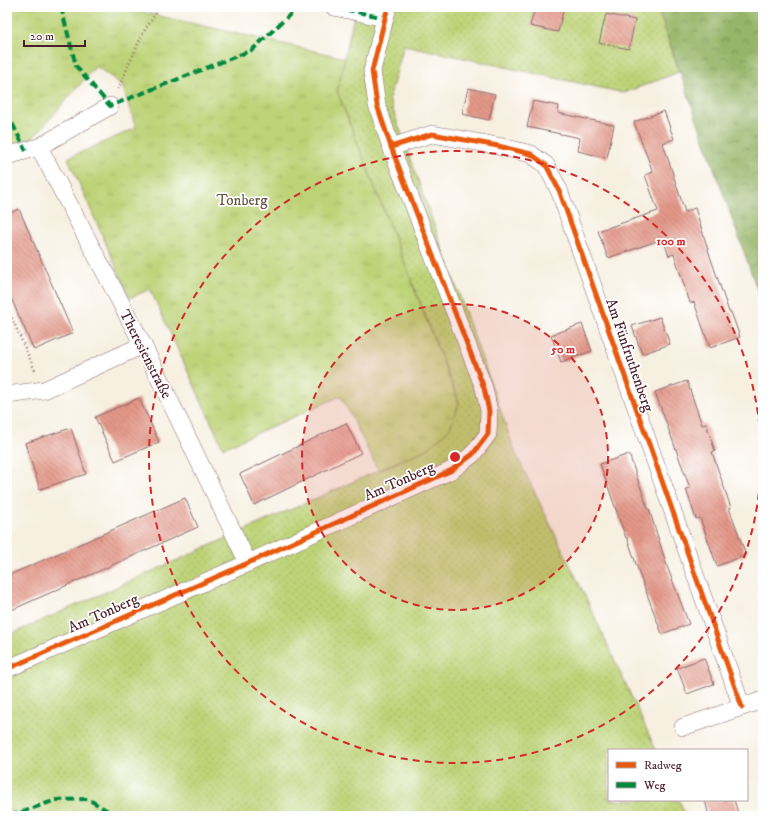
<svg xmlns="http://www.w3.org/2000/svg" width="770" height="823" font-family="'IM FELL DW Pica',serif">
<defs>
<pattern id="grass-dots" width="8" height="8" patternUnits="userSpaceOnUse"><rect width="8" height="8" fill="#bdd377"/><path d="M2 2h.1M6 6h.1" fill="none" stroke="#a4b567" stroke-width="1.8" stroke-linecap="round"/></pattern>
<pattern id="forest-crowns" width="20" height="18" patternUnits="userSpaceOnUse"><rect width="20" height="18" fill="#96b568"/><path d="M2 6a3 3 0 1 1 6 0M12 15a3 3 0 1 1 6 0" fill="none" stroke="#7c9356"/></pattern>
<pattern id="park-tufts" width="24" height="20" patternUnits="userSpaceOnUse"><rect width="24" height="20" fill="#bdd377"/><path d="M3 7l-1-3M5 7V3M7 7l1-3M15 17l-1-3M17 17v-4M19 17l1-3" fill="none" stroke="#a4b567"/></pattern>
<pattern id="building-back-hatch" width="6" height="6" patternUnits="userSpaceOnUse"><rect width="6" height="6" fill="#e49889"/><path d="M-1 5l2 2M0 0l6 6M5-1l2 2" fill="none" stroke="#bb7b70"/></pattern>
</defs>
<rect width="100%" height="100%" fill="#fff"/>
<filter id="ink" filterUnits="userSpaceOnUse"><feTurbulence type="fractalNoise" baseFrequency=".025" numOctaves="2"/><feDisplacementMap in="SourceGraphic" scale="8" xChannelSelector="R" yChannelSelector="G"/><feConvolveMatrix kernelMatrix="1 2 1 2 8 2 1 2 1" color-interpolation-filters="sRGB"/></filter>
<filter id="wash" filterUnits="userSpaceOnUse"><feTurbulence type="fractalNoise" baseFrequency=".012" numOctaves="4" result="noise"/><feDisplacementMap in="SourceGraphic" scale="16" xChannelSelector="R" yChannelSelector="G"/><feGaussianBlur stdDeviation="0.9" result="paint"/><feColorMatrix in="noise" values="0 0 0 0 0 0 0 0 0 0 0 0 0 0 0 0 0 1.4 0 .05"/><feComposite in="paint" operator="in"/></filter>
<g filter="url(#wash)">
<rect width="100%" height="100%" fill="#f7f0e1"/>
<path fill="url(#grass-dots)" stroke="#847951" d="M 356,7 L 657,7 L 679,72 L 624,93 L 404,45 L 389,99 L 516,454 L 586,598 L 656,750 L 609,750 L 609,800 L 679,800 L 686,816 L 7,816 L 7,636 L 429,448 L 459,402 L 337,91 Z"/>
<path fill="url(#forest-crowns)" stroke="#706a4a" d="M 657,7 L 763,7 L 763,306 Z"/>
<path fill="url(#park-tufts)" stroke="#847951" d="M 7,7 L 120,7 L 345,58 L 337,91 L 459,403 L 450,428 L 429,448 L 378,470 L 341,396 L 223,448 L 150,289 L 130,298 L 68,158 L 136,128 L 122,85 L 96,66 L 34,137 L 7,146 Z"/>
<g id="blocks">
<path fill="url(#building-back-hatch)" d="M 535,7 L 564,7 L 558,32 L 530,26 Z
M 606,14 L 635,20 L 629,49 L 599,43 Z
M 468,88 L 495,94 L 489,120 L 462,114 Z
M 533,101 L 559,106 L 558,113 L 614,125 L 607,158 L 578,151 L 580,138 L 527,127 Z
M 664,111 L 674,139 L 663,143 L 685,212 L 695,208 L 710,256 L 729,312 L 731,312 L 740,337 L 710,348 L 694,302 L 690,303 L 674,254 L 669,256 L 663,239 L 608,258 L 598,231 L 658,211 L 645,175 L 653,172 L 634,122 Z
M 19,209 L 73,333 L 34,350 L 7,289 L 7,214 Z
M 660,317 L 670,344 L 642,354 L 632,326 Z
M 582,324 L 592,351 L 561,362 L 551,335 Z
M 687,381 L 702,425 L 706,424 L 715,451 L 712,452 L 731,508 L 729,508 L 746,555 L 717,566 L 700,518 L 696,519 L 686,489 L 690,488 L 655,392 Z
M 139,398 L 159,442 L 115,461 L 95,417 Z
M 346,423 L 361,453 L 254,505 L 240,474 Z
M 71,428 L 86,474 L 40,489 L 25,443 Z
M 629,454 L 648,509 L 649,509 L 667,566 L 689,624 L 662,634 L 639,573 L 627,537 L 626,538 L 600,464 Z
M 185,498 L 198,527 L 7,612 L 7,576 Z
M 704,658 L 714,684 L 687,694 L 677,668 Z
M 705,800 L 734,800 L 739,816 L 709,816 Z"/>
</g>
</g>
<g filter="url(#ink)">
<use href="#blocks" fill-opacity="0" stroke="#87686b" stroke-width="1"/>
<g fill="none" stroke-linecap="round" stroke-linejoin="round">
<g stroke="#87686b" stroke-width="18">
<path id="street" d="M 334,7 L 385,18
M 39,147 L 143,345 L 248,563
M 391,147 L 432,134 L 498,146 L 531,154 L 546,165 L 559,190 L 742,707
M 7,156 L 39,147 L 110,106
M 7,395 L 44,390 L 143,345
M 7,669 L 248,563 L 452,470 L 473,454 L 488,434 L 489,411 L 484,388 L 391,147 L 377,105 L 372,71 L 385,18 L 388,7
M 683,727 L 763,700"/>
</g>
<path stroke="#87686b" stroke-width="2.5" stroke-dasharray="1 3" stroke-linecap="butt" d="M 118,89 L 143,33 L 158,10 L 159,7
M 7,307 L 36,373"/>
<use href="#street" stroke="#fff" stroke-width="17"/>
<path stroke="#00873e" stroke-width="4" stroke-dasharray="8 4" stroke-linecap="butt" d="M 61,7 L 76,66 L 110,106 L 252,50 L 298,7
M 334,7 L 385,18
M 7,113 L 26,151
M 10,816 L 56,800 L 88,799 L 116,816"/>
<g stroke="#fff" stroke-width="8">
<path id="cycleway" d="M 391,147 L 432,134 L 498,146 L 531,154 L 546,165 L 559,190 L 742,707
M 7,669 L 248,563 L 452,470 L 473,454 L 488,434 L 489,411 L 484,388 L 391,147 L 377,105 L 372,71 L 385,18 L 388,7"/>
</g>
<use href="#cycleway" stroke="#e8590c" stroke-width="5"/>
</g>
</g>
<circle cx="455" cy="457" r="153" fill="#d62828" fill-opacity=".12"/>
<g fill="none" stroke="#d62828" stroke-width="2" stroke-dasharray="7 5">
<circle cx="455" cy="457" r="153"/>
<circle cx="455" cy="457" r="306"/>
</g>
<g text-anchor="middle" stroke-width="3.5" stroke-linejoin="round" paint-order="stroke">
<g font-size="15" fill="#6c5542" stroke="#fff">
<text x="242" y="205">Tonberg</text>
</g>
<g font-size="15" fill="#4a1f2b" stroke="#fff">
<text transform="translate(146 354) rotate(63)" y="5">Theresienstraße</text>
<text transform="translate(630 355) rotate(71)" y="5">Am Fünfruthenberg</text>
<text transform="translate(399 481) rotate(-24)" y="5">Am Tonberg</text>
<text transform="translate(103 613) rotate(-24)" y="5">Am Tonberg</text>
</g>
</g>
<circle cx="455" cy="457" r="6" fill="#d62828" stroke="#fff" stroke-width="2"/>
<g font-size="12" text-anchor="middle" font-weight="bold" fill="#d62828" stroke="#fff" stroke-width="3.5" stroke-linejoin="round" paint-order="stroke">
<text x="671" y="245">100 m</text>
<text x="563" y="353">50 m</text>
</g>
<rect width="770" height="823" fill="none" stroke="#fff" stroke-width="24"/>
<rect x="608" y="749" width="140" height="52" fill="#ffffff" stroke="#b7a5aa"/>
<rect x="616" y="762" width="20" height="6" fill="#e8590c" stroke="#b7a5aa"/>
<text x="644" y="769" font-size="12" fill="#4a1f2b">Radweg</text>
<rect x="616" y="782" width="20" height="6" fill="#00873e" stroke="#b7a5aa"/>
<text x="644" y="789" font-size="12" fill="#4a1f2b">Weg</text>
<path d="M24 40v6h61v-6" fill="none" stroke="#4a1f2b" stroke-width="2"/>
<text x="30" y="40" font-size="12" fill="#4a1f2b" stroke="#ffffff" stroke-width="3" paint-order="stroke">20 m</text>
</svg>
